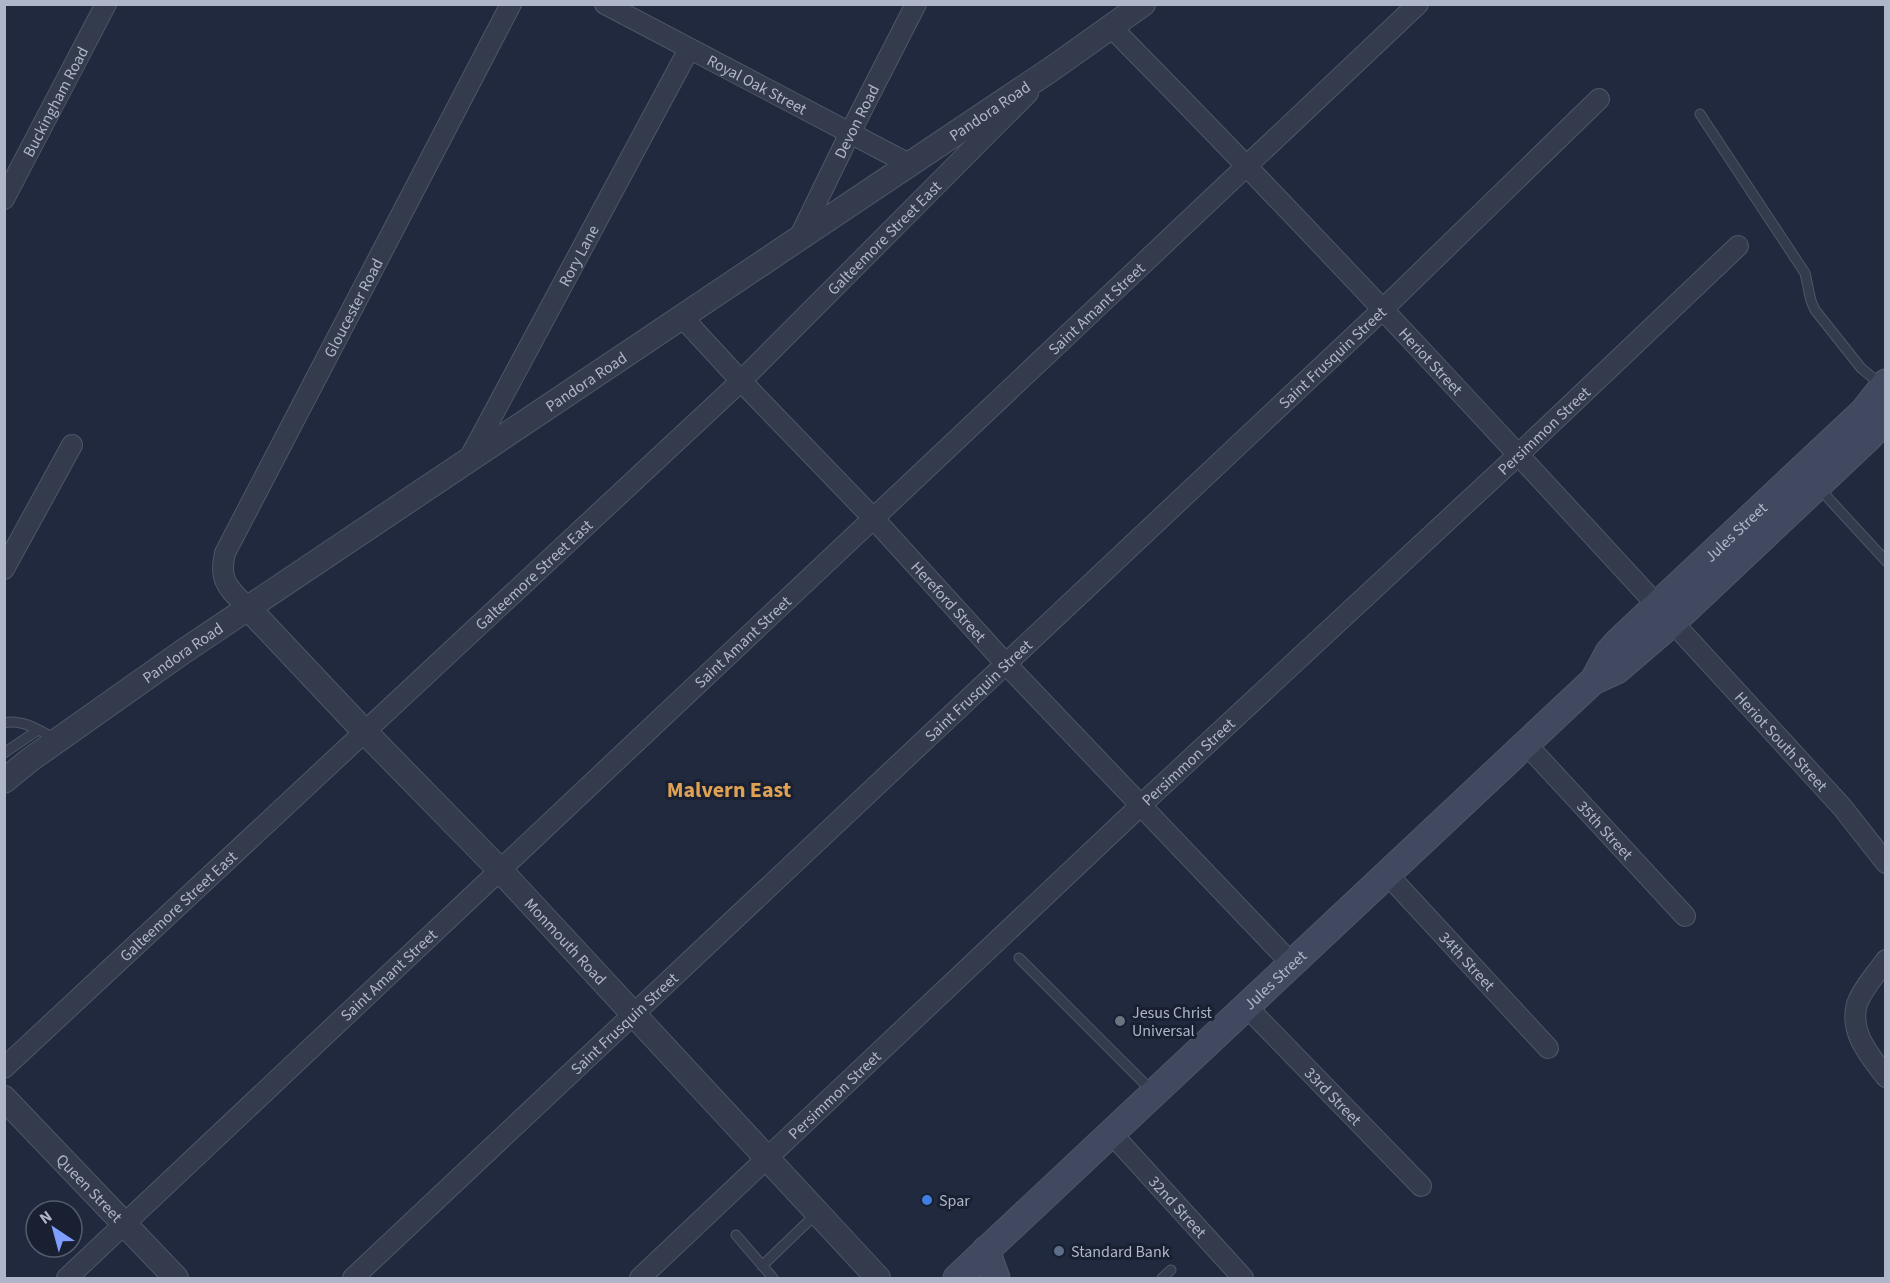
<svg xmlns="http://www.w3.org/2000/svg" width="1890" height="1283" font-family="'Source Sans 3',sans-serif">
<rect width="100%" height="100%" fill="#20293d"/>
<g fill="none" stroke-linecap="round" stroke-linejoin="round">
<g stroke="#4f5668" stroke-width="11">
<path id="service" d="M 1700,114 L 1805,273 L 1811,301 L 1815,310 L 1861,368 L 1883,386
M 1818,487 L 1886,561
M 4,723 C 21,718 41,731 55,739
M 4,753 L 38,730
M 1019,958 L 1153,1092
M 736,1235 L 773,1278
M 762,1266 L 817,1213
M 1162,1278 L 1171,1270"/>
</g>
<g stroke="#4f5668" stroke-width="22">
<g id="minor">
<path id="s1" d="M 605,4 L 909,164"/>
<path id="s2" d="M 1110,26 C 1361,280 1601,544 1842,807 L 1886,863"/>
<path id="s3" d="M 4,199 L 106,4"/>
<path id="s4" d="M 799,238 L 850,133 L 916,4"/>
<path id="s5" d="M 682,317 L 741,381 L 874,519 L 1006,664 L 1292,964"/>
<path id="s6" d="M 469,459 L 689,49"/>
<path d="M 4,569 L 72,445"/>
<path id="s7" d="M 249,609 C 230,589 218,583 225,553 L 511,4"/>
<path id="s8" d="M 1526,744 L 1685,916"/>
<path id="s9" d="M 1388,875 L 1548,1048"/>
<path d="M 1886,960 C 1877,973 1862,989 1857,1004 C 1849,1033 1870,1056 1886,1077"/>
<path id="s10" d="M 1247,1007 L 1421,1186"/>
<path id="s11" d="M 4,1068 L 741,381 L 1028,93"/>
<path id="s12" d="M 1112,1134 L 1243,1278"/>
<path id="s13" d="M 67,1278 C 516,853 969,430 1418,4"/>
<path id="s14" d="M 353,1278 L 1382,310 L 1599,99"/>
<path id="s15" d="M 640,1278 L 1140,806 L 1519,454 L 1738,246"/>
</g>
</g>
<g stroke="#4f5668" stroke-width="26">
<g id="tertiary">
<path id="s16" d="M 249,609 L 364,731 L 499,869 L 878,1278"/>
<path id="s17" d="M 4,781 L 31,759 L 184,651 L 1053,68 L 1143,4"/>
<path id="s18" d="M 4,1098 L 176,1278"/>
</g>
</g>
<g stroke="#4f5668" stroke-width="29">
<g id="secondary">
<path d="M 1595,680 L 1617,670 L 1673,622 L 1868,438 L 1886,419"/>
<path d="M 986,1250 L 996,1278"/>
<path id="s19" d="M 957,1278 L 1594,680 L 1609,652 L 1619,641 L 1864,411 L 1886,383"/>
</g>
</g>
<use href="#service" stroke="#343b4d" stroke-width="9"/>
<use href="#minor" stroke="#343b4d" stroke-width="20"/>
<use href="#tertiary" stroke="#343b4d" stroke-width="24"/>
<use href="#secondary" stroke="#414960" stroke-width="27"/>
</g>
<circle fill="#6b7280" stroke="#192032" stroke-width="2" cx="1120" cy="1021" r="6"/>
<circle fill="#3f7fe0" stroke="#192032" stroke-width="2" cx="927" cy="1200" r="6"/>
<circle fill="#5c6f8a" stroke="#192032" stroke-width="2" cx="1059" cy="1251" r="6"/>
<g text-anchor="middle" stroke-width="6" stroke-linejoin="round" paint-order="stroke">
<g font-size="16" fill="#afb6c9" stroke="#192032">
<text dy="6" stroke="none"><textPath href="#s1" startOffset="172">Royal Oak Street</textPath></text>
<text dy="6" stroke="none"><textPath href="#s3" startOffset="110">Buckingham Road</textPath></text>
<text dy="6" stroke="none"><textPath href="#s17" startOffset="1192">Pandora Road</textPath></text>
<text dy="6" stroke="none"><textPath href="#s4" startOffset="130">Devon Road</textPath></text>
<text dy="6" stroke="none"><textPath href="#s11" startOffset="1210">Galteemore Street East</textPath></text>
<text dy="6" stroke="none"><textPath href="#s6" startOffset="231">Rory Lane</textPath></text>
<text dy="6" stroke="none"><textPath href="#s7" startOffset="342">Gloucester Road</textPath></text>
<text dy="6" stroke="none"><textPath href="#s13" startOffset="1414">Saint Amant Street</textPath></text>
<text dy="6" stroke="none"><textPath href="#s14" startOffset="1344">Saint Frusquin Street</textPath></text>
<text dy="6" stroke="none"><textPath href="#s2" startOffset="464">Heriot Street</textPath></text>
<text dy="6" stroke="none"><textPath href="#s17" startOffset="706">Pandora Road</textPath></text>
<text dy="6" stroke="none"><textPath href="#s15" startOffset="1239">Persimmon Street</textPath></text>
<text dy="6" stroke="none"><textPath href="#s19" startOffset="1080">Jules Street</textPath></text>
<text dy="6" stroke="none"><textPath href="#s11" startOffset="724">Galteemore Street East</textPath></text>
<text dy="6" stroke="none"><textPath href="#s5" startOffset="390">Hereford Street</textPath></text>
<text dy="6" stroke="none"><textPath href="#s13" startOffset="928">Saint Amant Street</textPath></text>
<text dy="6" stroke="none"><textPath href="#s17" startOffset="220">Pandora Road</textPath></text>
<text dy="6" stroke="none"><textPath href="#s14" startOffset="858">Saint Frusquin Street</textPath></text>
<text dy="6" stroke="none"><textPath href="#s2" startOffset="981">Heriot South Street</textPath></text>
<text dy="6" stroke="none"><textPath href="#s15" startOffset="753">Persimmon Street</textPath></text>
<text dy="6" stroke="none"><textPath href="#s8" startOffset="117">35th Street</textPath></text>
<text dy="6" stroke="none"><textPath href="#s11" startOffset="238">Galteemore Street East</textPath></text>
<text dy="6" stroke="none"><textPath href="#s16" startOffset="459">Monmouth Road</textPath></text>
<text dy="6" stroke="none"><textPath href="#s9" startOffset="117">34th Street</textPath></text>
<text dy="6" stroke="none"><textPath href="#s13" startOffset="442">Saint Amant Street</textPath></text>
<text dy="6" stroke="none"><textPath href="#s19" startOffset="436">Jules Street</textPath></text>
<text dy="6" stroke="none"><textPath href="#s14" startOffset="372">Saint Frusquin Street</textPath></text>
<text dy="6" stroke="none"><textPath href="#s15" startOffset="267">Persimmon Street</textPath></text>
<text dy="6" stroke="none"><textPath href="#s10" startOffset="124">33rd Street</textPath></text>
<text dy="6" stroke="none"><textPath href="#s18" startOffset="124">Queen Street</textPath></text>
<text dy="6" stroke="none"><textPath href="#s12" startOffset="98">32nd Street</textPath></text>
</g>
<g font-size="16" fill="#afb6c9" stroke="#192032" text-anchor="start">
<text x="1132" y="1018">Jesus Christ<tspan x="1132" dy="18">Universal</tspan></text>
<text x="939" y="1206">Spar</text>
<text x="1071" y="1257">Standard Bank</text>
</g>
<g font-size="22" font-weight="bold" fill="#dfa254" stroke="#192032">
<text x="729" y="797">Malvern East</text>
</g>
</g>
<rect width="1890" height="1283" fill="none" stroke="#afb6c9" stroke-width="12"/>
<g transform="translate(54 1229) rotate(324)"><circle r="28" fill="#192032" stroke="#555c6e" stroke-width="1.5"/>
<path d="M0-4.5L10 22L0 15L-10 22Z" fill="#7e9fff"/>
<text y="-9" font-size="16" font-weight="bold" text-anchor="middle" fill="#afb6c9">N</text>
</g>
</svg>
